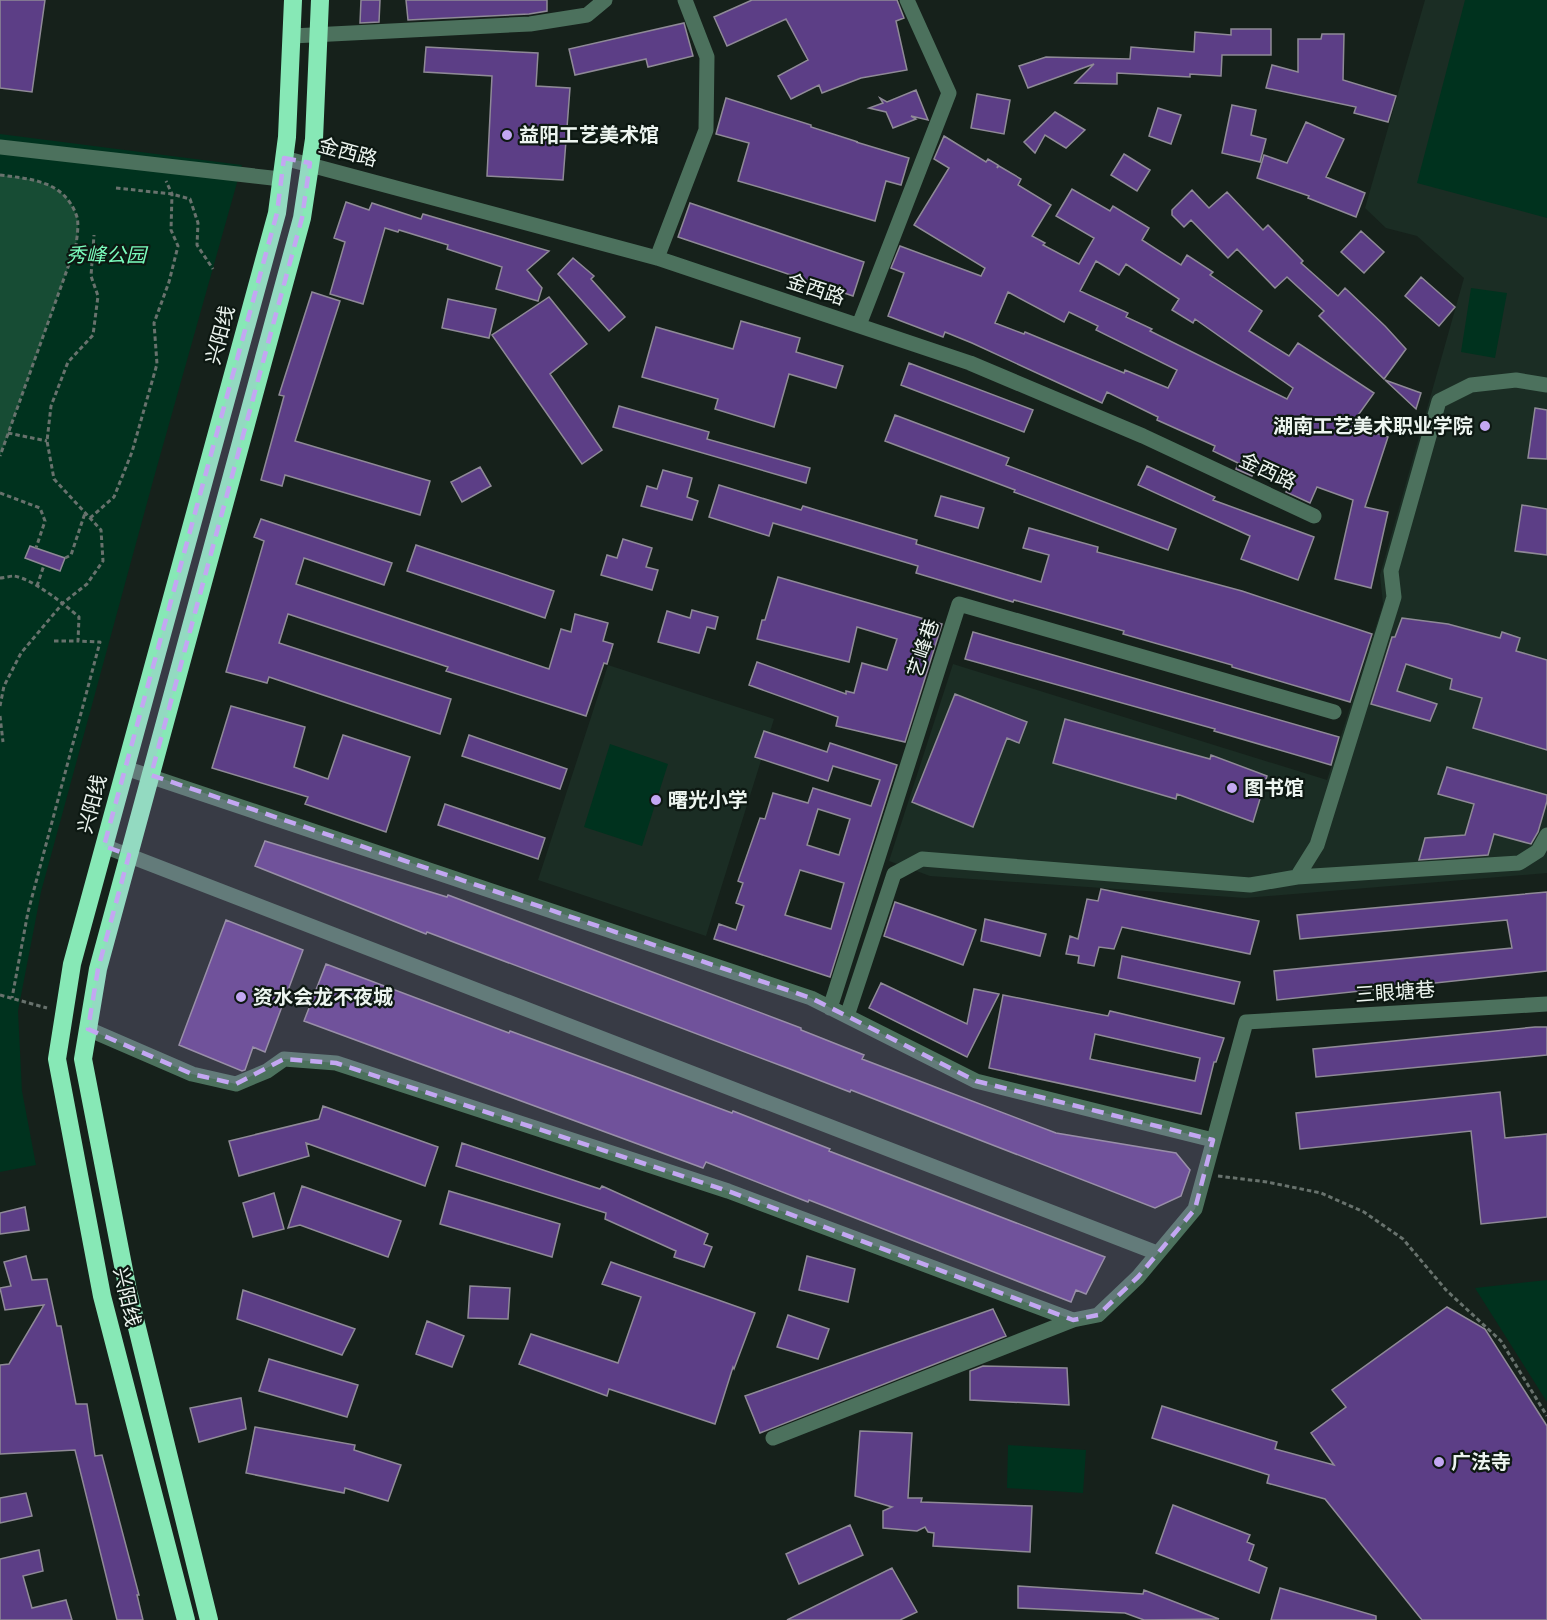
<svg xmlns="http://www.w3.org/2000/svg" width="1547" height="1620" font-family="Spectral,'Noto Sans SC',serif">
<rect width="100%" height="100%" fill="#16211b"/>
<path fill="#1b2d24" d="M 1425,0 L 1547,0 L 1547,873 L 1245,898 L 930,876 L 889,861 L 953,664 L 1327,780 L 1383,604 L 1380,575 L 1464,278 L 1417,236 L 1386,228 L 1365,208 Z
M 608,665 L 774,719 L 706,936 L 538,880 Z"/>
<path fill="#00321e" d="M 1465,0 L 1547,0 L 1547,218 L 1417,183 Z
M 0,134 L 242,165 L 153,481 L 41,892 L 18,1011 L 22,1091 L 36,1165 L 0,1172 Z
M 1471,288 L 1507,293 L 1495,358 L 1461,352 Z
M 610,744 L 668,764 L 642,846 L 584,827 Z
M 1547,1280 L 1547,1402 L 1475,1288 Z
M 1008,1445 L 1086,1450 L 1083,1493 L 1007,1488 Z"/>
<path fill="#174c34" d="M 0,175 C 32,179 65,181 77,217 C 79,225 77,237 76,245 L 0,456 Z"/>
<path fill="#5c3e86" stroke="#8f8a97" stroke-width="1.5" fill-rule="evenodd" d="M 0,0 L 45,0 L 32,92 L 0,88 Z
M 361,0 L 380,0 L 379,22 L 360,23 Z
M 406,0 L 547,0 L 547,11 L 529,14 L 408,20 Z
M 752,0 L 897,0 L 904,18 L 896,21 L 907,70 L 861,78 L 822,93 L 819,85 L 791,99 L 778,76 L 808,60 L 786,19 L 727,46 L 714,17 Z
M 684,23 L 693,56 L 648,67 L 646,59 L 575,75 L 569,49 Z
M 1231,29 L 1271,29 L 1271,55 L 1222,55 L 1221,76 L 1190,74 L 1190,77 L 1117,73 L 1117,84 L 1075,83 L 1094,64 L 1028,88 L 1019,66 L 1046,57 L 1130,59 L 1131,47 L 1194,52 L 1195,32 L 1231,35 Z
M 1322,34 L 1344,34 L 1343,80 L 1396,96 L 1388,122 L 1354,113 L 1356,107 L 1266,88 L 1272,65 L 1298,72 L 1298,39 L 1321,39 Z
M 426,47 L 538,53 L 536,86 L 570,88 L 563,180 L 487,176 L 492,76 L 424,72 Z
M 916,90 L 928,120 L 911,116 L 916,119 L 893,128 L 886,112 L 869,108 L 883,103 L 880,98 L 887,102 Z
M 977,94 L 1010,100 L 1004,134 L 971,128 Z
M 726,98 L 811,125 L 811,127 L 858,142 L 856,142 L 909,158 L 901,185 L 886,181 L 875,221 L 738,181 L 749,143 L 716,134 Z
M 1232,105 L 1256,110 L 1251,135 L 1266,139 L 1260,162 L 1222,153 Z
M 1158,108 L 1181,115 L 1171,144 L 1149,136 Z
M 1055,112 L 1085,130 L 1066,148 L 1045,135 L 1035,153 L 1024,142 Z
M 1306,122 L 1344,139 L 1326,177 L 1365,193 L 1356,217 L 1308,198 L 1309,196 L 1257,178 L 1264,155 L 1287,163 Z
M 944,136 L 986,162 L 988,159 L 998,165 L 997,168 L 999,166 L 1021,179 L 1018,185 L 1051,205 L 1032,236 L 1045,243 L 1043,245 L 1079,264 L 1094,238 L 1056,216 L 1072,189 L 1110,211 L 1113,206 L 1149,228 L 1142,240 L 1181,265 L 1187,255 L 1213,272 L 1210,275 L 1262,311 L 1249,331 L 1289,356 L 1298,343 L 1374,393 L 1351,425 L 1388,437 L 1365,507 L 1388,512 L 1371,588 L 1335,579 L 1353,500 L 1317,487 L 1310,503 L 1286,492 L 1291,483 L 1256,469 L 1252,476 L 1236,469 L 1238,463 L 1213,451 L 1215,446 L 1157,420 L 1158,417 L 1107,392 L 1102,403 L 972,343 L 945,332 L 943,337 L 888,316 L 904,273 L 891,268 L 900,246 L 981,276 L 985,268 L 914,225 L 949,168 L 934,159 ZM 1096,261 L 1119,275 L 1126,264 L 1179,299 L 1172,310 L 1193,323 L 1195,319 L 1293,388 L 1287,399 L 1150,331 L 1152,329 L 1126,317 L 1128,313 L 1080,291 ZM 1008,292 L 1064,322 L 1069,312 L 1098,326 L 1096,330 L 1177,370 L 1168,388 L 1125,370 L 1124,373 L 1025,332 L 1024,334 L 995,323 Z
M 1124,154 L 1150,170 L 1137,191 L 1111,175 Z
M 1192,190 L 1209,208 L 1227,192 L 1263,230 L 1268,225 L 1303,261 L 1301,263 L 1338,296 L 1345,288 L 1385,326 L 1406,349 L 1384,379 L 1319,316 L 1324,311 L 1287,277 L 1275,288 L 1237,249 L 1228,258 L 1191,220 L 1184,227 L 1172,215 L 1172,210 Z
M 346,202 L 369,210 L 372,203 L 421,219 L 423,214 L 549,251 L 527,270 L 542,288 L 538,301 L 496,289 L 502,267 L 447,249 L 448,245 L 399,230 L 398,232 L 385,228 L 363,304 L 330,294 L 345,242 L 334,238 Z
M 690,203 L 864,262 L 853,296 L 678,237 Z
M 1361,231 L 1384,252 L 1364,273 L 1341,252 Z
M 573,258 L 594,276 L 591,279 L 625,317 L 609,331 L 558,274 Z
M 1421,277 L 1455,307 L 1439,326 L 1405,296 Z
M 312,292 L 340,301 L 295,441 L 430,481 L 420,515 L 285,475 L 282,486 L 261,480 L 284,396 L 279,395 Z
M 549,297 L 587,344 L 550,374 L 602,450 L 582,464 L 492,335 Z
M 448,299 L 496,309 L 489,338 L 442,328 Z
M 741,321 L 800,338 L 796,352 L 843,366 L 836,388 L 789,374 L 774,427 L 715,409 L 718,399 L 642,377 L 656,327 L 733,349 Z
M 909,363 L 1033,410 L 1024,432 L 901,385 Z
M 1385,380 L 1421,393 L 1416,409 Z
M 619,406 L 709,432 L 707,439 L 810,468 L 806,483 L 613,427 Z
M 1535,408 L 1547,410 L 1547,459 L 1528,458 Z
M 895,415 L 1009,458 L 1006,465 L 1176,529 L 1168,550 L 1014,492 L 1015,490 L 885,441 Z
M 1147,466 L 1215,497 L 1213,500 L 1314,537 L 1298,580 L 1241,559 L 1250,536 L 1138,485 Z
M 480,467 L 491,486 L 462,502 L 451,482 Z
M 663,470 L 692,478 L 687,497 L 698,501 L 692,520 L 641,506 L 647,486 L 657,489 Z
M 719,485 L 801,510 L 803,506 L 917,540 L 916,544 L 1041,582 L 1049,555 L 1023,548 L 1029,528 L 1098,547 L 1097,552 L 1242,591 L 1372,634 L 1350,702 L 1232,667 L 1232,665 L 1123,634 L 1124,631 L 1014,600 L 1013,602 L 916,573 L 918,566 L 773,523 L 769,536 L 709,517 Z
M 941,496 L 984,508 L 978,528 L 935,516 Z
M 1522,505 L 1547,509 L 1547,555 L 1515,551 Z
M 261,519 L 392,563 L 384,585 L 304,558 L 296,584 L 549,669 L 561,629 L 571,632 L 575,614 L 608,623 L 603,641 L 613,644 L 607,664 L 604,663 L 586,716 L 446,671 L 448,667 L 288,614 L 279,643 L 451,699 L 440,734 L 269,677 L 267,683 L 226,672 L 264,541 L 254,537 Z
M 623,539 L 652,548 L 646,567 L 658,570 L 652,590 L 601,575 L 607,555 L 617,558 Z
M 416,545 L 554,591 L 545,618 L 407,571 Z
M 30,546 L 65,558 L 60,571 L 25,558 Z
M 778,577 L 942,624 L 905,742 L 836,726 L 838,717 L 749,685 L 757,662 L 846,694 L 846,691 L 854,693 L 862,663 L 887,670 L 897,639 L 857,627 L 849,662 L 757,639 L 762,620 L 765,620 Z
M 692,610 L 718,617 L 715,629 L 707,627 L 699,653 L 658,642 L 667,611 L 690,618 Z
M 1402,618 L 1448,624 L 1500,638 L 1502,632 L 1520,638 L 1516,651 L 1547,660 L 1547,750 L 1473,728 L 1482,698 L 1450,689 L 1452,679 L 1406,664 L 1397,691 L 1437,704 L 1430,721 L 1371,704 L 1392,637 L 1395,637 Z
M 973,632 L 1339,737 L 1331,765 L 1214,731 L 1215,729 L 965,659 Z
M 955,694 L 1027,722 L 1019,743 L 1007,738 L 973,827 L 912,802 Z
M 231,706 L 305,727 L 294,767 L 328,779 L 343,735 L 410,757 L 386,832 L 305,804 L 308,797 L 212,768 Z
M 1065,719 L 1210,759 L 1211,755 L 1267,776 L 1253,822 L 1177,794 L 1176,799 L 1053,763 Z
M 764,731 L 827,752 L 830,743 L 897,765 L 830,977 L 714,939 L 719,924 L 736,930 L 744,906 L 736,903 L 743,883 L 738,881 L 760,818 L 765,819 L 773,793 L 808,803 L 813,788 L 871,806 L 880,780 L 833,766 L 828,781 L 755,757 ZM 818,809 L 850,819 L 839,855 L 807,845 ZM 800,870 L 844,883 L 831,929 L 785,915 Z
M 469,735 L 567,769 L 560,789 L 462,756 Z
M 1447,767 L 1547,795 L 1547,801 L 1538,832 L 1531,844 L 1494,834 L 1488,855 L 1419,860 L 1425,838 L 1465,835 L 1474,804 L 1438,794 Z
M 445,804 L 545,838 L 538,859 L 438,825 Z
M 265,841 L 447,897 L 448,895 L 801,1028 L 801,1030 L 864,1055 L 862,1059 L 1056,1133 L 1176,1153 L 1190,1170 L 1181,1196 L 1155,1208 L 851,1090 L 850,1092 L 790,1069 L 427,932 L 426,934 L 255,866 Z
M 1101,889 L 1259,921 L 1250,954 L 1122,927 L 1114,949 L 1099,947 L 1094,966 L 1078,963 L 1079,956 L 1066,954 L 1070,936 L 1078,939 L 1087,899 L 1098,901 Z
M 1547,892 L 1547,971 L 1277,1000 L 1274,971 L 1512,948 L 1507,920 L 1300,939 L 1297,915 Z
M 895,902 L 976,930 L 963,965 L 884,936 Z
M 985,919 L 1046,934 L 1040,956 L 981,941 Z
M 226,920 L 303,950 L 265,1052 L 253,1047 L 245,1070 L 242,1071 L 179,1045 Z
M 1122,956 L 1240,982 L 1234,1004 L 1118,978 Z
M 326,964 L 509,1033 L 510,1031 L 633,1076 L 732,1113 L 733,1111 L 830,1149 L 829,1151 L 1105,1257 L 1086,1294 L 1076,1290 L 1071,1302 L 809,1200 L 808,1202 L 706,1162 L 703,1168 L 304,1021 Z
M 881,983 L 967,1024 L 974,989 L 999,994 L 967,1057 L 869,1008 Z
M 1003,995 L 1108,1016 L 1110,1011 L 1224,1038 L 1216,1062 L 1214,1062 L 1201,1114 L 989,1068 ZM 1095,1034 L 1200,1058 L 1195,1081 L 1090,1059 Z
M 1535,1027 L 1547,1027 L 1547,1055 L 1316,1077 L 1313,1049 Z
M 1500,1092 L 1505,1138 L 1547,1134 L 1547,1217 L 1481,1224 L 1471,1131 L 1300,1149 L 1296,1113 Z
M 323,1106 L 438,1147 L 425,1186 L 306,1143 L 309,1156 L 239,1176 L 229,1141 L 319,1119 Z
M 462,1143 L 600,1189 L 602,1186 L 708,1234 L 704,1244 L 712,1247 L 704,1267 L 674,1257 L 676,1251 L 605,1219 L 606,1213 L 456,1166 Z
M 302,1186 L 401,1221 L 388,1257 L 300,1225 L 288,1228 Z
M 449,1191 L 560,1224 L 552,1257 L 440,1224 Z
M 274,1193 L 284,1229 L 253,1237 L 243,1203 Z
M 25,1207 L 29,1230 L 0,1234 L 0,1213 Z
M 26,1256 L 32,1280 L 47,1279 L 57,1326 L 61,1326 L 76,1404 L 87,1404 L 95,1456 L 102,1455 L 139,1595 L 137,1595 L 143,1620 L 117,1620 L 75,1450 L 0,1454 L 0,1365 L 9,1364 L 44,1305 L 5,1310 L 0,1288 L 11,1286 L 4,1262 Z
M 807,1256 L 855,1269 L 848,1302 L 799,1290 Z
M 611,1262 L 755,1313 L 734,1369 L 733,1367 L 715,1424 L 609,1389 L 607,1396 L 519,1364 L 531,1334 L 618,1363 L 641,1297 L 602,1284 Z
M 470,1286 L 510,1288 L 508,1319 L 468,1318 Z
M 243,1290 L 355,1329 L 342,1355 L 237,1319 Z
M 1447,1307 L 1485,1329 L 1547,1426 L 1547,1620 L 1422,1620 L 1325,1499 L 1267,1483 L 1269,1475 L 1152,1438 L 1162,1406 L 1277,1442 L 1275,1449 L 1334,1465 L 1311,1433 L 1346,1407 L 1332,1390 Z
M 993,1309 L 1006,1336 L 760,1433 L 745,1396 Z
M 788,1315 L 829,1329 L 818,1359 L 777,1347 Z
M 427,1321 L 464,1336 L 452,1367 L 416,1354 Z
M 269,1359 L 358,1385 L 347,1417 L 259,1391 Z
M 983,1366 L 1067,1368 L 1069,1405 L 970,1400 L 970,1371 Z
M 241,1398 L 246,1429 L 199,1442 L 190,1408 Z
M 255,1427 L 355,1445 L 354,1450 L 401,1465 L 388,1501 L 345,1488 L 344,1493 L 246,1473 Z
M 860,1431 L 912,1433 L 908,1498 L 922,1498 L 921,1502 L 1032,1506 L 1030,1552 L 933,1546 L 934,1533 L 928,1532 L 925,1527 L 917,1531 L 883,1528 L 883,1511 L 892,1507 L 855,1496 Z
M 26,1493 L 32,1516 L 0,1523 L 0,1498 Z
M 1173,1505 L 1250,1535 L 1247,1542 L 1254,1545 L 1249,1560 L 1267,1568 L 1259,1593 L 1156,1553 Z
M 850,1525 L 863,1555 L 799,1584 L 786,1554 Z
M 39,1550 L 43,1571 L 23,1576 L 32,1608 L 66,1600 L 72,1620 L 0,1620 L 0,1559 Z
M 892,1568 L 917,1612 L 900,1620 L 787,1620 Z
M 1018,1586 L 1143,1594 L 1144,1590 L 1219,1619 L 1144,1620 L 1125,1613 L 1018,1608 Z
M 1280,1588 L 1376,1616 L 1376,1620 L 1271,1620 Z"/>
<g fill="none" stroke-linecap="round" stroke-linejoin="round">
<path stroke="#68726d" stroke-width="3" stroke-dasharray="4.5 3" stroke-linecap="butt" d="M 0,175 C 32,179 65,181 77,217 C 79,225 77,237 76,245 L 0,456
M 116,188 L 172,194 L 190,199 L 198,223 L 197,245 L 213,269
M 8,433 L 47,441
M 0,493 L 40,508 L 45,521 L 36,548
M 90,518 L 114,497 L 132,452 L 157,364 L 154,323 L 169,282 L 178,246 L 171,230 L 172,194 L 166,181
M 65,558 L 71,555 L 85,513
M 0,578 C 4,578 10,576 14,576 C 33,579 64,604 79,617 L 78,641 L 100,642 L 28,912 L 12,998
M 37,586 L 44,565
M 54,641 L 78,641
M 0,706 L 4,686 L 21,653 L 63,603 L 87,584 L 103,561 L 101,530 L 54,479 L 47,441 L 51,406 L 68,362 L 93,335 L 98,296 L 91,276 L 94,235
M 0,716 L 3,742
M 0,995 L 47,1008
M 1218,1176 L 1267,1182 L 1321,1193 L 1364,1212 L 1403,1239 L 1446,1290 L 1501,1341 L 1547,1416"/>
<path stroke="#4c715d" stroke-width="15" d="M 292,36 L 530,24 L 587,15 L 605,0
M 0,147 L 281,179
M 284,158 L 657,258 L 970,363 L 1143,436 L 1314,516
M 657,258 L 706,130 L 707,57 L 685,0
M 859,325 L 949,93 L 907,0
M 125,768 L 811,998 L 976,1081 L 1213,1140
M 104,846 L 1157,1253
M 1297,877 L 1519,863 L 1538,851 L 1547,835
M 830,1008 L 959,604 L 1334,712
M 847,1016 L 894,874 L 922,859 L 1250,885 L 1297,877 L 1317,845 L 1394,597 L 1391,571 L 1439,401 L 1471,385 L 1516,380 L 1547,385
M 88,1029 L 192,1074 L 236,1084 L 267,1071 L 284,1059 L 336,1063 L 728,1191 L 1073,1320 L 1098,1315 L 1138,1277 L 1195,1209 L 1246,1022 L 1547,1004
M 773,1438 L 1073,1320"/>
<path stroke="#87e8b6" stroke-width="18" d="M 186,1620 L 102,1296 L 57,1059 L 72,964 L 277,213 L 287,137 L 293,0
M 209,1620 L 128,1291 L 83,1059 L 98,969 L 302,218 L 314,139 L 320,0"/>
</g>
<path fill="#c3a7f2" fill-opacity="0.2" stroke="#c3a7f2" stroke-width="4.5" stroke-dasharray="12 8" stroke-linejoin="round" d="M 284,158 L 310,163 L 302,218 L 151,775 L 811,998 L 976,1081 L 1213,1140 L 1195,1209 L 1138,1277 L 1098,1315 L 1073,1320 L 728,1191 L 336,1063 L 284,1059 L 236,1084 L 192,1074 L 88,1029 L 98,969 L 129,855 L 104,846 L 277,213 Z"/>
<g fill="#c3a7f2" stroke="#0d1812" stroke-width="2">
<circle cx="507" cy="135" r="6"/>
<circle cx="1485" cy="426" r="6"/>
<circle cx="1232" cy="788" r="6"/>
<circle cx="656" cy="800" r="6"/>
<circle cx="241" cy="997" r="6"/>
<circle cx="1439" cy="1462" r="6"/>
</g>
<g text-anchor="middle" stroke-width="4.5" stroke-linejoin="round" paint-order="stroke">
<g font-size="20" font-weight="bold" fill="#edf5f0" stroke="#0d1812" text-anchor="start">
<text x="519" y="142">益阳工艺美术馆</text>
<text x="1473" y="433" text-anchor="end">湖南工艺美术职业学院</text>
<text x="1244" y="795">图书馆</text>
<text x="668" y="807">曙光小学</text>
<text x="253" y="1004">资水会龙不夜城</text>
<text x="1451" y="1469">广法寺</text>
</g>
<g font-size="20" fill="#edf5f0" stroke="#0d1812">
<text transform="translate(348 152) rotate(15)" y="7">金西路</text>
<text transform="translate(816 289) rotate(18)" y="7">金西路</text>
<text transform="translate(220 335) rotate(-75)" y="7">兴阳线</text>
<text transform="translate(1268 471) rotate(25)" y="7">金西路</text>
<text transform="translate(923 648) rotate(-72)" y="7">艺峰巷</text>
<text transform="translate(92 804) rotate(-75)" y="7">兴阳线</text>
<text transform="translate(1395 992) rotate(-4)" y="7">三眼塘巷</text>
<text transform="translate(127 1297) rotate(77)" y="7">兴阳线</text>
</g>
<g font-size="20" font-style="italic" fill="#7afbbc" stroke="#0d1812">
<text x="106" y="262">秀峰公园</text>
</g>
</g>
</svg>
